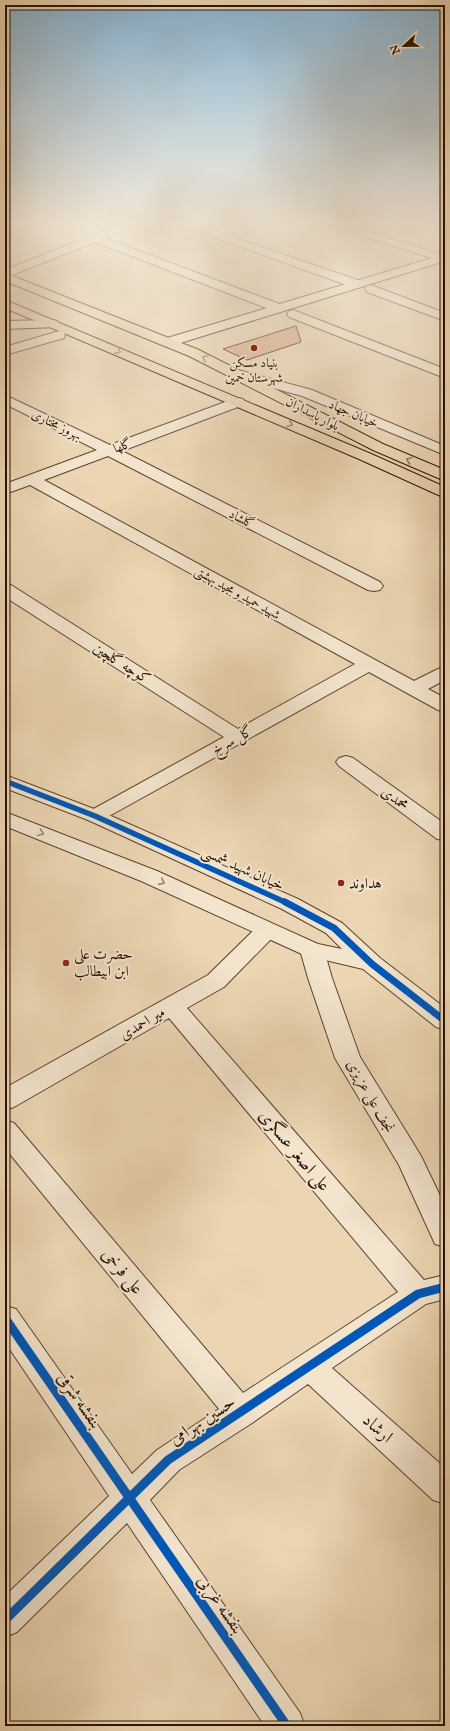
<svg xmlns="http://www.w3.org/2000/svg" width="450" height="1731" font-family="'IM FELL Great Primer',Amiri,serif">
<rect width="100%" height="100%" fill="#ebd5b2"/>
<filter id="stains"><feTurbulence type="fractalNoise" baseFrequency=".005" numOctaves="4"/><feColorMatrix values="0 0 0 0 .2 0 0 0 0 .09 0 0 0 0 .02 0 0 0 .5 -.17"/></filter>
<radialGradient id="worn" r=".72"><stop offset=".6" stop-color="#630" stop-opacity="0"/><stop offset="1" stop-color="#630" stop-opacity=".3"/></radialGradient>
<path fill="#dfaa89" stroke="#2a1200" d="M 296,326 L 301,342 L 247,360 L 223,349 Z"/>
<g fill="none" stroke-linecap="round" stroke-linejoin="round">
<g stroke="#5a432c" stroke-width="2">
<path id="minor" d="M 126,222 L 139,222 L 138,224 L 105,238 L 282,305 L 284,308 L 282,311 L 274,311 L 95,242 L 5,278 L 5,270 Z
M 176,222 L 190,222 L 360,281 L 362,284 L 360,287 L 352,287 L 177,224 Z
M 325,222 L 340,222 L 445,256 L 445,260 L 437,260 L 326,224 Z
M 371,285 L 445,313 L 445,321 L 367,292 L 365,289 L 367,286 Z
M 293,310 L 445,369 L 445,378 L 289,317 L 287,314 L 289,311 Z
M 59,331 L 64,332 L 65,335 L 64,338 L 5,355 L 5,347 Z
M 5,395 L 110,445 L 233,399 L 238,398 L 243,399 L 245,402 L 243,405 L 122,451 L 380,582 L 383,586 L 380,590 L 374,591 L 368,590 L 108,456 L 44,480 L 414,681 L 438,669 L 445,667 L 445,680 L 428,689 L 445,698 L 445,712 L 438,710 L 369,672 L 102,820 L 95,822 L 88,820 L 84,816 L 88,812 L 224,737 L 5,597 L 5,584 L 11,585 L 238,729 L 355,664 L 30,485 L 5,494 L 5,484 L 97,450 L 5,404 Z
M 346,756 L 353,758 L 445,824 L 445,840 L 437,839 L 339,766 L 336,762 L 339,758 Z
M 267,923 L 275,925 L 279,930 L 275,935 L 224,987 L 187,1008 L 424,1280 L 445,1275 L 445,1299 L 426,1304 L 332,1368 L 445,1468 L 445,1504 L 433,1500 L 308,1384 L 252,1423 L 179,1470 L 150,1500 L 300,1713 L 305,1726 L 265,1726 L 127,1523 L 17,1632 L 5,1637 L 5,1596 L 109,1496 L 5,1342 L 5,1306 L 16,1309 L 132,1474 L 157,1450 L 219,1409 L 5,1148 L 5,1120 L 14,1123 L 243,1393 L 398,1292 L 169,1018 L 14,1107 L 5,1110 L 5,1088 L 208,975 L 259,925 Z
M 312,942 L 320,945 L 324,950 L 332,978 L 360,1057 L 421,1156 L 445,1206 L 445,1247 L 435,1244 L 399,1165 L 335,1058 L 308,978 L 300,950 L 304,945 Z"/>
</g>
<g stroke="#5a432c" stroke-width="2">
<path id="tertiary" d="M 238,370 L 312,390 L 445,446 L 445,455 L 302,396 L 233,377 L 231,374 L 233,371 Z
M 5,775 L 102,812 L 298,899 L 342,923 L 380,958 L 445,1008 L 445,1030 L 436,1027 L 363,969 L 304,955 L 141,881 L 5,826 L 5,812 L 157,871 L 318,944 L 342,949 L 326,933 L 282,909 L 88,820 L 5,788 Z"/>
</g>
<g stroke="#2a1200" stroke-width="2">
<path id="secondary" d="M 445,254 L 445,261 L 174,345 L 164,345 L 163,342 L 164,339 Z
M 53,320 L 57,321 L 59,324 L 57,327 L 5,329 L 5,321 Z"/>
</g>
<g stroke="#2a1200" stroke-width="2">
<path id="primary" d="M 5,273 L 199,350 L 383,444 L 445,470 L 445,481 L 373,450 L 189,356 L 5,281 Z
M 5,300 L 369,453 L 445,487 L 445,498 L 359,459 L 5,308 Z"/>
</g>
<use href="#minor" fill="#f2e4cd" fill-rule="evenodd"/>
<use href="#tertiary" fill="#f2e4cd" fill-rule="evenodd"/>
<use href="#secondary" fill="#f2e4cd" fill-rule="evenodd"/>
<use href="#primary" fill="#ebd5b2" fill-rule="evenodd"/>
<g stroke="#f2e4cd" stroke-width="8">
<path id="cycleway-far2" d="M 5,781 L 95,816 L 287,903"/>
</g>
<g stroke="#f2e4cd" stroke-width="10">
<path id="cycleway-far1" d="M 285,902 L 334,928 L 372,964 L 445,1021"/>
</g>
<g stroke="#f2e4cd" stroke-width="12">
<path id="cycleway" d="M 5,1318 L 287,1726
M 5,1620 L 168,1460 L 418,1294 L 445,1287"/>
</g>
<use href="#cycleway-far2" stroke="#0057b8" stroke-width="5.5"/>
<use href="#cycleway-far1" stroke="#0057b8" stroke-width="7"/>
<use href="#cycleway" stroke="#0057b8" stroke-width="9"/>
</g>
<defs><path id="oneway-chevron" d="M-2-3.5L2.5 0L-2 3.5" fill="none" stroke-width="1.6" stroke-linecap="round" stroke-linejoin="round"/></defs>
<g stroke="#947d62">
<use href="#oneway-chevron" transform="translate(118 351) rotate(22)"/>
<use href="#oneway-chevron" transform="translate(205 358) rotate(-154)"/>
<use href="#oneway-chevron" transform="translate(290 424) rotate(23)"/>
<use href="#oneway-chevron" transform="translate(409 460) rotate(-157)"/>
</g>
<g stroke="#988671">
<use href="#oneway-chevron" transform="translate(41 833) rotate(22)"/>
<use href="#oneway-chevron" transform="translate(162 882) rotate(24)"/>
</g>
<linearGradient id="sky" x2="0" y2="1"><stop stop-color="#89b5d4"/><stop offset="0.48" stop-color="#f6ecdc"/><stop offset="1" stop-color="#f6ecdc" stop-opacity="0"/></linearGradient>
<rect width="450" height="464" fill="url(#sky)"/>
<g fill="#8f2418" stroke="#f2e4cd" stroke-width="1.5">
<circle cx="254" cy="348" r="4"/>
<circle cx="341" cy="883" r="4"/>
<circle cx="66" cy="963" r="4"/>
</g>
<g text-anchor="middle" stroke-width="4" stroke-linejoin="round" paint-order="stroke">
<g font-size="13" fill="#2a1200" stroke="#f2e4cd">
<text x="254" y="367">بنیاد مسکن<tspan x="254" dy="15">شهرستان خمین</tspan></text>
</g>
<g font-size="13" fill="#2a1200" stroke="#f2e4cd">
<text transform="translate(313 413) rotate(27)" y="5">بلوار پاسداران</text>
<text transform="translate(354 413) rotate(23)" y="5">خیابان جهاد</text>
<text transform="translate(57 424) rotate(26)" y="5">بهروز مختاری</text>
<text transform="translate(122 445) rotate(-20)" y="5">گلها</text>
<text transform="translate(242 518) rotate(27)" y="5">گلشاد</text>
<text transform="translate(238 592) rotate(29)" y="5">شهید حمید و مجید بهشتی</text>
</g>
<g font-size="15" fill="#2a1200" stroke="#f2e4cd">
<text transform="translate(122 663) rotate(32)" y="5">کوچه گلچین</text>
<text transform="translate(232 740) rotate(-29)" y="5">گل سرخ</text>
<text transform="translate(395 798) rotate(36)" y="5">محمدی</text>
<text transform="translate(243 868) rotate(24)" y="5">خیابان شهید شمسی</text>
<text transform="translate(142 1023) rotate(-31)" y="5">میر احمدی</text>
<text transform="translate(371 1096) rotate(60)" y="5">نجف علی عزیزی</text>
</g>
<g font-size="15" fill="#2a1200" stroke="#f2e4cd" text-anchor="start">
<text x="349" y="888">هداوند</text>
<text x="74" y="959">حضرت علی<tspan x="74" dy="17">ابن ابیطالب</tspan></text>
</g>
<g font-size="18" fill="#2a1200" stroke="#f2e4cd">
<text transform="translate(295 1150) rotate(50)" y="6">علی اصغر عسگری</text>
<text transform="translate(123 1271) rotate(50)" y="6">علی فرخی</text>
<text transform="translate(80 1400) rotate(55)" y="6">بنفشه شرقی</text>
<text transform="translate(202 1420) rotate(-33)" y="6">حسین بهرامی</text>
<text transform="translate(378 1428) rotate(42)" y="6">ارشاد</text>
<text transform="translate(221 1604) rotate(55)" y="6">بنفشه غربی</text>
</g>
</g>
<rect width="450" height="1731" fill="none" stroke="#ebd5b2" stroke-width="20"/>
<rect x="6" y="6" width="438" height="1719" fill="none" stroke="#2a1200" stroke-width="2"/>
<rect x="10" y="10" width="430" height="1711" fill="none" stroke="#2a1200"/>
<g transform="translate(404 46) rotate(248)" stroke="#f2e4cd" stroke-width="3" paint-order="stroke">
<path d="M0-3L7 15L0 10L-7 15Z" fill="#2a1200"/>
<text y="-6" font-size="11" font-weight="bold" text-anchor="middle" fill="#2a1200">N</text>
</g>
<rect width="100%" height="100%" filter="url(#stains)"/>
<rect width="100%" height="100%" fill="url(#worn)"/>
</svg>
